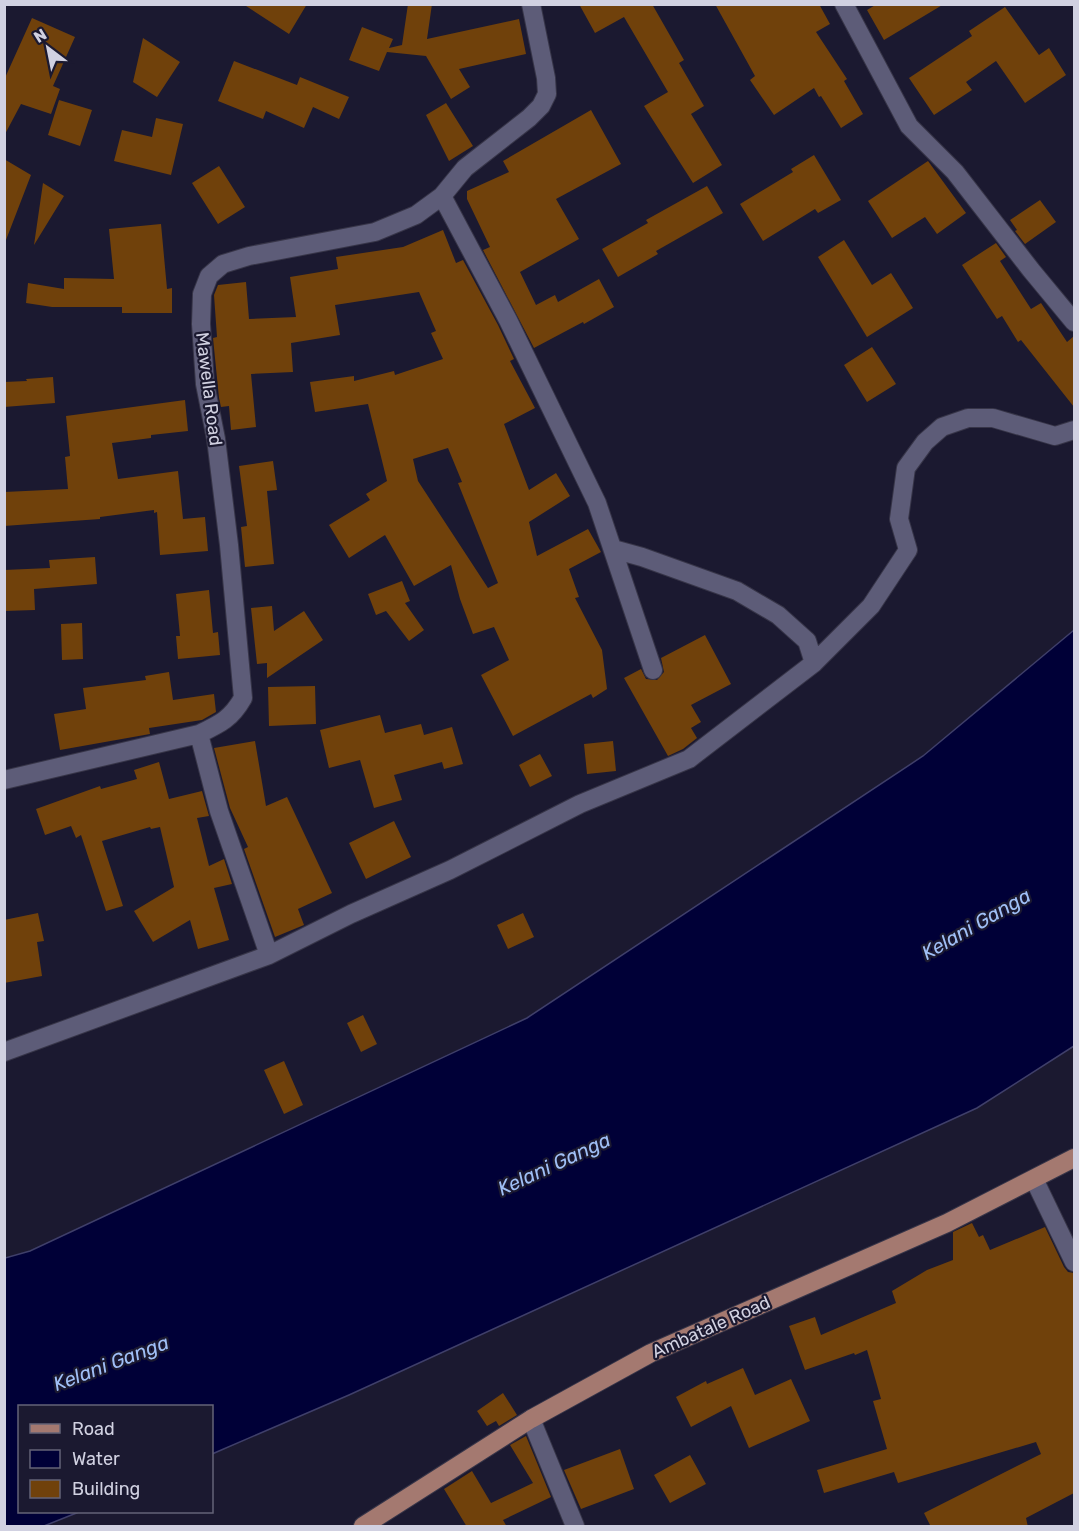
<svg xmlns="http://www.w3.org/2000/svg" width="1079" height="1531" font-family="Rubik,sans-serif">
<rect width="100%" height="100%" fill="#1b1930"/>
<path fill="#000037" stroke="#3f3f6a" stroke-width="1.5" d="M 1074,630 L 1074,1046 L 977,1108 L 349,1395 L 212,1454 L 212,1406 L 20,1406 L 20,1512 L 79,1512 L 44,1526 L 5,1526 L 5,1258 L 30,1251 L 527,1018 L 923,756 Z"/>
<path fill="#70410b" fill-rule="evenodd" d="M 243,4 L 307,4 L 289,34 Z
M 408,4 L 432,4 L 427,39 L 519,19 L 526,54 L 459,69 L 470,87 L 451,99 L 426,56 L 387,52 L 379,71 L 349,60 L 362,27 L 393,39 L 389,48 L 402,45 Z
M 579,4 L 652,4 L 684,60 L 679,63 L 704,106 L 691,114 L 722,165 L 693,183 L 644,106 L 668,92 L 624,17 L 595,33 Z
M 715,4 L 819,4 L 830,24 L 816,32 L 847,79 L 844,81 L 863,114 L 841,128 L 821,96 L 819,97 L 814,88 L 774,115 L 750,80 L 755,76 Z
M 877,4 L 944,4 L 884,40 L 867,10 Z
M 1005,7 L 1039,55 L 1049,48 L 1066,75 L 1025,103 L 996,61 L 966,82 L 972,90 L 934,115 L 909,78 L 972,36 L 969,31 Z
M 32,18 L 75,37 L 53,86 L 60,89 L 51,114 L 21,104 L 4,136 L 4,80 Z
M 143,38 L 180,62 L 157,97 L 133,82 Z
M 234,61 L 297,85 L 300,77 L 349,97 L 339,119 L 313,107 L 304,128 L 266,111 L 263,119 L 218,101 Z
M 59,100 L 92,110 L 80,146 L 48,135 Z
M 446,103 L 473,146 L 449,161 L 426,115 Z
M 591,110 L 621,164 L 556,199 L 579,239 L 520,272 L 536,305 L 555,295 L 558,302 L 599,279 L 614,307 L 584,324 L 583,322 L 534,348 L 483,250 L 490,247 L 467,199 L 467,191 L 509,172 L 503,161 Z
M 156,118 L 183,124 L 171,175 L 114,161 L 122,130 L 152,137 Z
M 814,155 L 841,200 L 818,213 L 815,209 L 763,241 L 740,204 L 793,172 L 791,169 Z
M 4,159 L 31,175 L 6,240 L 4,240 Z
M 928,161 L 966,213 L 937,234 L 925,217 L 892,238 L 868,201 Z
M 219,166 L 245,207 L 218,224 L 192,183 Z
M 43,183 L 64,196 L 34,245 Z
M 707,186 L 723,213 L 656,251 L 658,254 L 618,277 L 602,249 L 648,223 L 646,220 Z
M 1040,200 L 1056,222 L 1025,244 L 1015,231 L 1017,230 L 1010,220 Z
M 161,224 L 167,289 L 172,288 L 172,313 L 122,313 L 122,307 L 52,307 L 26,303 L 28,283 L 64,289 L 64,278 L 114,279 L 109,229 Z
M 443,230 L 456,263 L 463,260 L 498,325 L 514,359 L 510,361 L 535,408 L 504,424 L 529,490 L 556,473 L 570,496 L 529,522 L 537,556 L 588,529 L 601,552 L 569,569 L 579,597 L 575,598 L 602,650 L 607,689 L 593,698 L 591,694 L 513,736 L 481,675 L 509,660 L 494,627 L 473,634 L 460,599 L 451,565 L 414,586 L 385,535 L 349,558 L 329,525 L 370,500 L 366,494 L 387,481 L 368,404 L 315,412 L 310,382 L 354,376 L 354,381 L 394,371 L 395,375 L 443,359 L 431,333 L 436,331 L 419,292 L 335,305 L 340,335 L 291,343 L 293,372 L 251,374 L 256,427 L 231,430 L 229,406 L 221,407 L 219,398 L 213,338 L 217,337 L 214,295 L 218,285 L 246,282 L 249,319 L 296,317 L 290,277 L 338,269 L 336,257 L 403,247 ZM 448,448 L 462,482 L 458,483 L 498,583 L 488,588 L 418,481 L 413,459 Z
M 844,240 L 872,285 L 891,273 L 913,308 L 867,337 L 818,257 Z
M 996,243 L 1006,257 L 1000,261 L 1031,309 L 1041,303 L 1067,342 L 1074,336 L 1074,407 L 1021,340 L 1018,342 L 1002,316 L 997,319 L 962,265 Z
M 872,347 L 896,384 L 867,402 L 844,365 Z
M 53,377 L 55,403 L 4,407 L 4,382 L 27,381 L 26,379 Z
M 185,400 L 188,431 L 151,435 L 151,438 L 112,443 L 118,479 L 178,471 L 183,519 L 205,517 L 208,551 L 160,555 L 157,512 L 154,513 L 154,510 L 100,517 L 100,519 L 4,526 L 4,492 L 68,489 L 65,457 L 70,456 L 66,416 Z
M 273,461 L 277,490 L 267,491 L 274,564 L 245,567 L 241,527 L 247,526 L 239,466 Z
M 95,557 L 97,584 L 34,589 L 35,610 L 4,611 L 4,570 L 50,568 L 49,560 Z
M 402,581 L 410,601 L 405,603 L 424,630 L 409,641 L 386,611 L 376,615 L 368,594 Z
M 209,590 L 213,633 L 218,632 L 220,655 L 178,659 L 176,636 L 180,636 L 176,594 Z
M 272,606 L 274,631 L 304,611 L 323,640 L 267,678 L 267,663 L 257,664 L 251,608 Z
M 82,623 L 83,659 L 62,660 L 61,624 Z
M 705,635 L 731,684 L 691,705 L 701,722 L 691,728 L 697,738 L 683,749 L 668,756 L 624,678 L 641,669 L 646,679 L 657,680 L 664,672 L 661,658 Z
M 169,672 L 173,700 L 214,694 L 216,712 L 202,720 L 149,728 L 150,734 L 60,750 L 54,714 L 86,709 L 83,688 L 146,680 L 145,676 Z
M 315,686 L 316,724 L 269,726 L 268,687 Z
M 380,715 L 385,733 L 421,724 L 424,735 L 452,727 L 463,764 L 444,769 L 442,762 L 394,775 L 402,800 L 374,808 L 360,760 L 329,768 L 320,730 Z
M 255,741 L 266,806 L 287,797 L 332,893 L 298,909 L 304,925 L 275,937 L 244,849 L 248,847 L 230,808 L 214,748 Z
M 613,741 L 616,771 L 587,774 L 584,744 Z
M 540,754 L 552,776 L 530,787 L 519,765 Z
M 159,762 L 169,799 L 202,791 L 209,816 L 197,818 L 209,866 L 224,859 L 232,884 L 214,888 L 229,940 L 198,949 L 190,920 L 153,942 L 134,911 L 174,887 L 160,827 L 151,829 L 150,827 L 102,841 L 123,906 L 106,911 L 81,835 L 76,838 L 71,826 L 45,835 L 36,809 L 100,786 L 101,789 L 137,779 L 134,770 Z
M 394,821 L 411,857 L 366,879 L 349,843 Z
M 38,913 L 44,941 L 37,942 L 42,976 L 4,983 L 4,920 Z
M 523,913 L 534,937 L 508,949 L 497,925 Z
M 363,1015 L 377,1044 L 361,1052 L 347,1023 Z
M 284,1061 L 303,1105 L 284,1114 L 264,1070 Z
M 972,1223 L 979,1237 L 983,1235 L 990,1250 L 1045,1227 L 1064,1267 L 1068,1272 L 1074,1273 L 1074,1493 L 1026,1518 L 1028,1527 L 931,1527 L 924,1513 L 1041,1454 L 1036,1442 L 898,1483 L 894,1472 L 824,1493 L 817,1470 L 887,1449 L 873,1401 L 881,1399 L 867,1350 L 855,1355 L 854,1353 L 805,1370 L 789,1326 L 815,1317 L 821,1335 L 896,1303 L 892,1291 L 927,1270 L 953,1260 L 953,1232 Z
M 743,1368 L 755,1395 L 791,1379 L 810,1421 L 749,1448 L 731,1406 L 691,1427 L 676,1397 L 706,1381 L 707,1384 Z
M 503,1393 L 517,1415 L 499,1426 L 496,1421 L 487,1426 L 477,1411 Z
M 526,1436 L 551,1497 L 503,1520 L 507,1527 L 467,1527 L 444,1489 L 472,1471 L 491,1503 L 533,1483 L 510,1445 Z
M 620,1449 L 634,1489 L 581,1509 L 564,1470 Z
M 690,1455 L 706,1484 L 670,1503 L 654,1475 Z"/>
<g fill="none" stroke-linecap="round" stroke-linejoin="round">
<g stroke="#373548" stroke-width="20">
<path id="minor" d="M 844,4 L 909,126 L 955,172 L 1031,270 L 1074,322
M 442,196 L 508,320 L 597,503 L 653,670
M 613,549 L 642,557 L 737,591 L 778,615 L 807,641 L 814,663
M 199,734 L 219,811 L 269,955
M 4,780 L 199,734 C 220,724 231,719 243,698 L 229,545 L 216,439 L 205,384 L 201,324 L 202,294 L 209,276 L 223,264 L 249,256 L 375,232 L 416,215 L 442,196 L 465,168 L 529,118 L 541,106 L 547,94 L 546,78 L 531,4
M 4,1052 L 269,955 L 351,914 L 450,870 L 580,804 L 689,759 L 814,663 L 871,606 L 908,550 L 899,519 L 906,468 L 925,442 L 942,427 L 968,418 L 993,418 L 1055,436 L 1074,430
M 1034,1179 L 1074,1262
M 531,1419 L 575,1526"/>
</g>
<g stroke="#373548" stroke-width="20">
<path id="major" d="M 363,1526 L 531,1419 L 651,1353 L 947,1223 L 1074,1158"/>
</g>
<use href="#minor" stroke="#5d5c78" stroke-width="18"/>
<use href="#major" stroke="#a47970" stroke-width="18"/>
</g>
<g text-anchor="middle" stroke-width="4.5" stroke-linejoin="round" paint-order="stroke">
<g font-size="18" fill="#d1d1e1" stroke="#1b1930">
<text transform="translate(209 389) rotate(83)" y="6">Mawella Road</text>
<text transform="translate(711 1327) rotate(-24)" y="6">Ambatale Road</text>
</g>
<g font-size="20" font-style="italic" fill="#a0bff6" stroke="#1b1930">
<text transform="translate(976 924) rotate(-30)" y="7">Kelani Ganga</text>
<text transform="translate(554 1164) rotate(-25)" y="7">Kelani Ganga</text>
<text transform="translate(111 1363) rotate(-21)" y="7">Kelani Ganga</text>
</g>
</g>
<rect width="1079" height="1531" fill="none" stroke="#d1d1e1" stroke-width="12"/>
<rect x="18" y="1405" width="195" height="108" fill="#1b1930" stroke="#646377" stroke-width="1.5"/>
<rect x="30" y="1424" width="30" height="9" fill="#a47970" stroke="#646377" stroke-width="1.5"/>
<text x="72" y="1435" font-size="18" fill="#d1d1e1">Road</text>
<rect x="30" y="1450" width="30" height="18" fill="#000037" stroke="#646377" stroke-width="1.5"/>
<text x="72" y="1465" font-size="18" fill="#d1d1e1">Water</text>
<rect x="30" y="1480" width="30" height="18" fill="#70410b" stroke="#646377" stroke-width="1.5"/>
<text x="72" y="1495" font-size="18" fill="#d1d1e1">Building</text>
<g transform="translate(48 48) rotate(328)" stroke="#1b1930" stroke-width="4.5" paint-order="stroke">
<path d="M0-4.5L10 22L0 15L-10 22Z" fill="#d1d1e1"/>
<text y="-9" font-size="16" font-weight="bold" text-anchor="middle" fill="#d1d1e1">N</text>
</g>
</svg>
